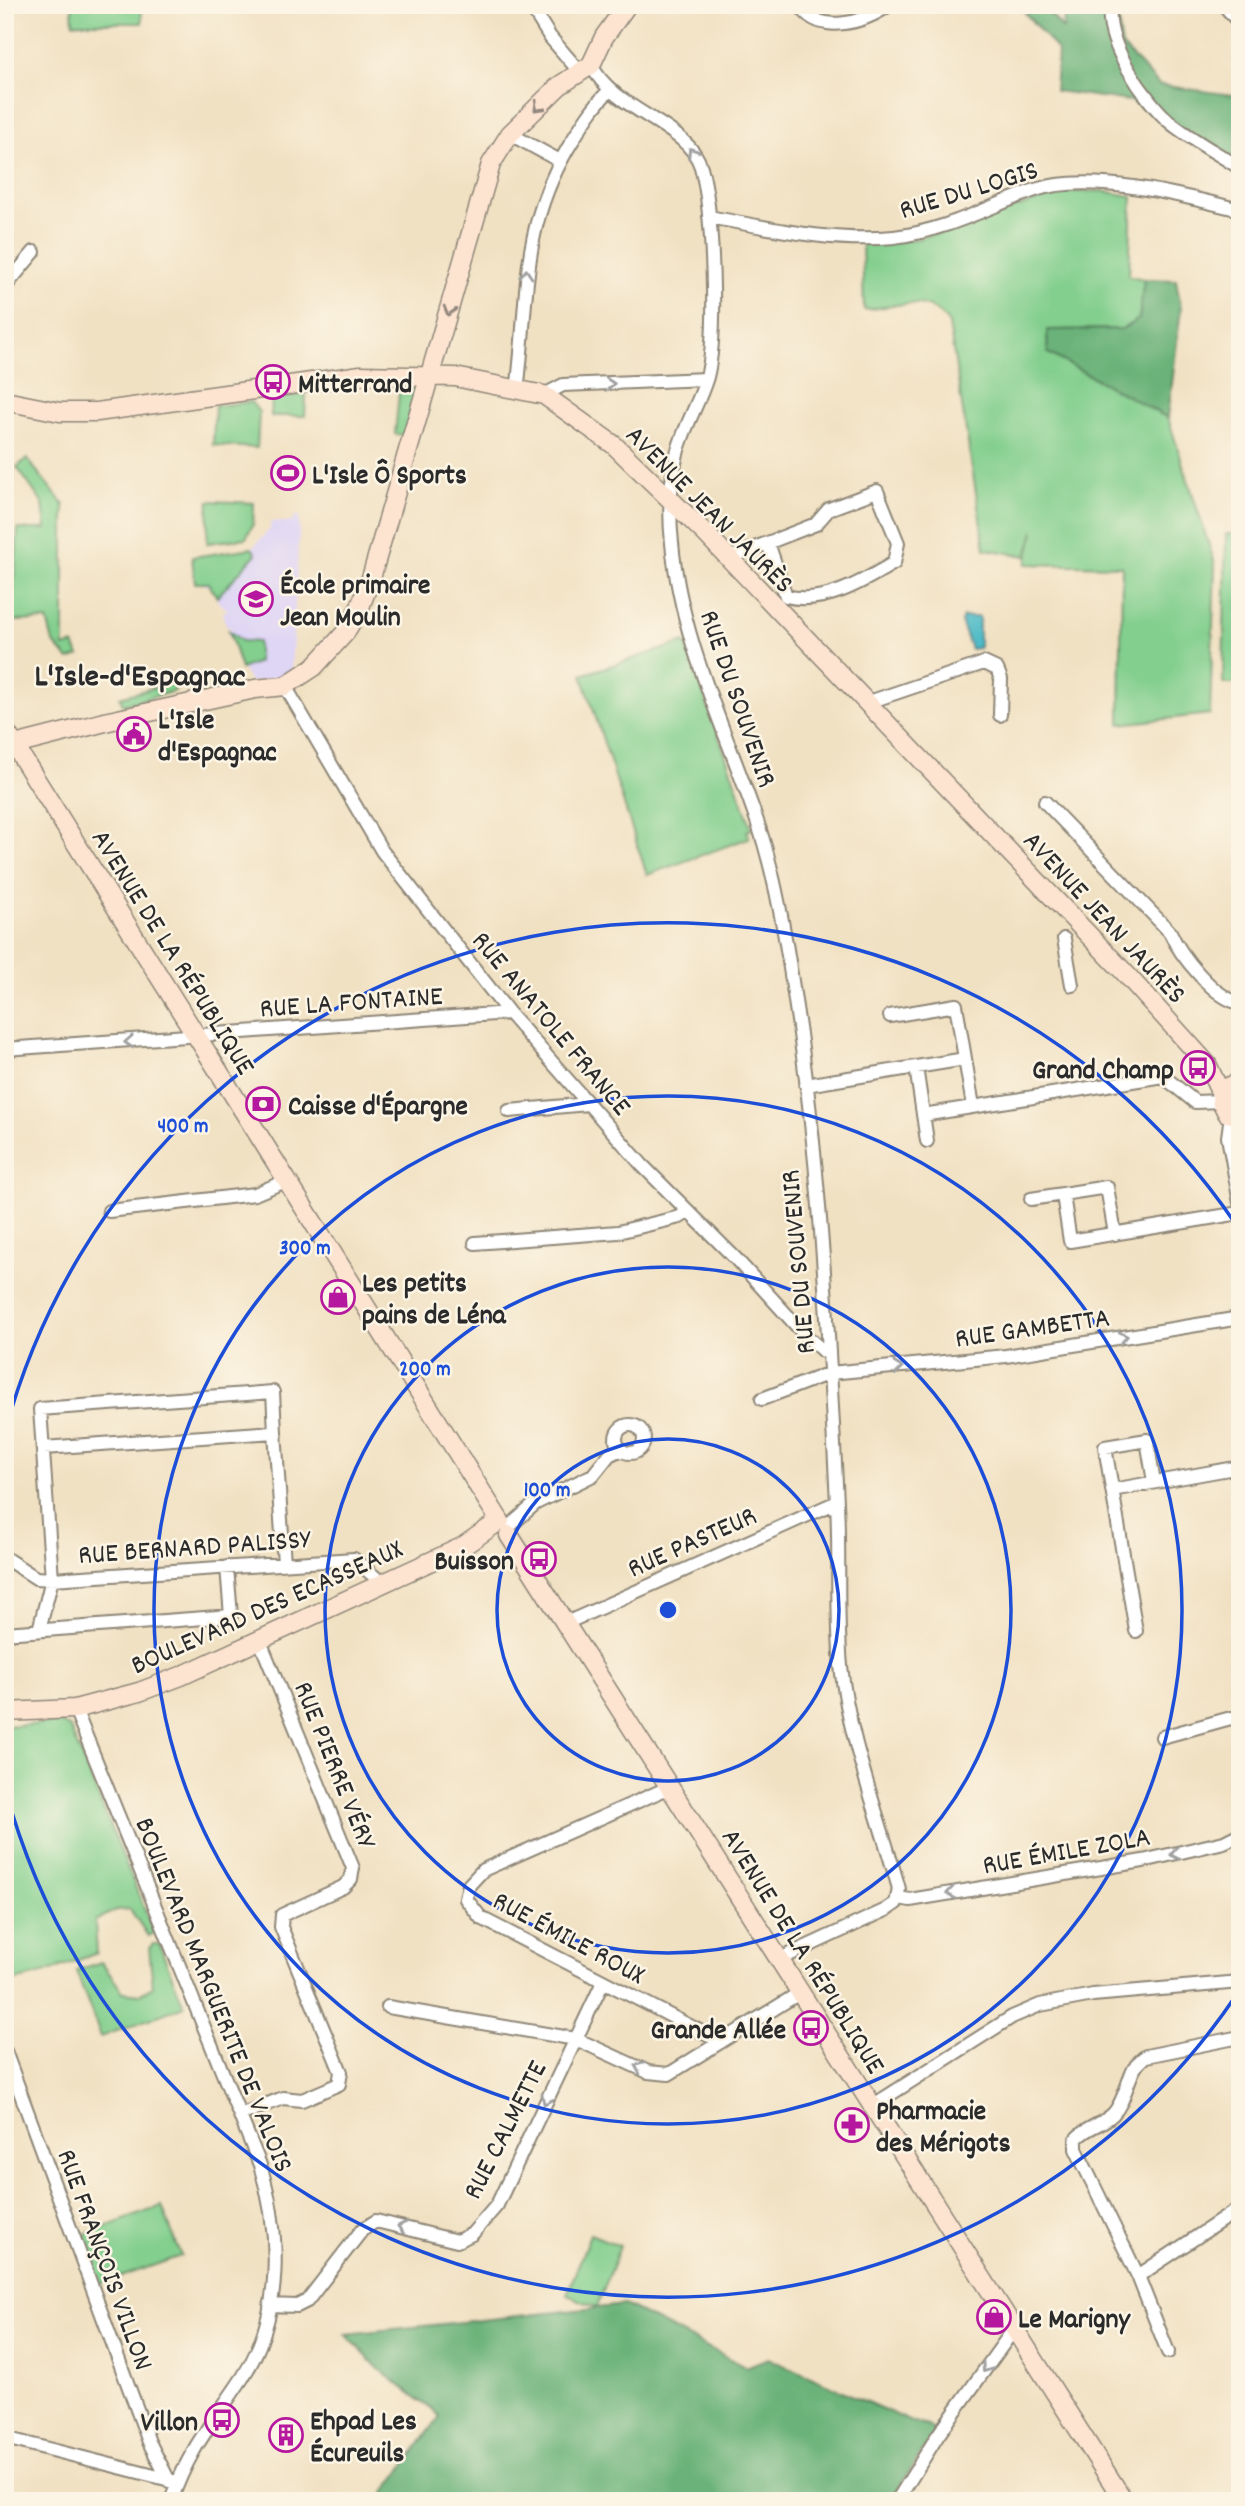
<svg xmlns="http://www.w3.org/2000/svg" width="1245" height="2506" font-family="Dekko,sans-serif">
<rect width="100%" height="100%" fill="#fcf5e5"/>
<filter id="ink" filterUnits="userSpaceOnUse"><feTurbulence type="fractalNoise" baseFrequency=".0143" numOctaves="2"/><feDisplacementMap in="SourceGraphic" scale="14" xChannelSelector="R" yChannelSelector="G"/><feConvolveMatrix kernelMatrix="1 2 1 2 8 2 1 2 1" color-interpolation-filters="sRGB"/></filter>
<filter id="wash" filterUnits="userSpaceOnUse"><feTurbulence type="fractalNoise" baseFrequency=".00686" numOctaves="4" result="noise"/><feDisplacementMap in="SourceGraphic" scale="28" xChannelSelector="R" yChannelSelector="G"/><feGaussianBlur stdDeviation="1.57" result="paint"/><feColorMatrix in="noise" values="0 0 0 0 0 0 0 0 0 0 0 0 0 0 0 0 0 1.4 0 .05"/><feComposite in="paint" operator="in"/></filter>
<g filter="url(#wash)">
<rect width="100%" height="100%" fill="#f1e1c3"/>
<path fill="#dfd5f5" d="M 294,516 L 299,516 L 299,534 L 291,673 L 251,683 L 240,666 L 228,633 L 231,626 L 227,627 L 222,613 L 228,610 L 218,602 L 212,586 L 195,583 L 192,557 L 252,548 L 270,529 L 271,522 L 293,522 Z"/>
<path fill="#83cf8e" stroke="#577d5c" stroke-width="2" d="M 72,5 L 141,5 L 142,23 L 73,23 Z
M 1102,191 L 1132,196 L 1129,276 L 1144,279 L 1139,319 L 1122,329 L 1047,330 L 1048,353 L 1168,418 L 1215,564 L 1210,714 L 1120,724 L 1122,566 L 1026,564 L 1034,531 L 1027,556 L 985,549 L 949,324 C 927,292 898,306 864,310 L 862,243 L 917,239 L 1065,192 Z
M 400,383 L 410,383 L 416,390 L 404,435 L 395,434 Z
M 306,394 L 305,416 L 271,416 L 272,399 Z
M 251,402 L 259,412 L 257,448 L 213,445 L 215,406 Z
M 27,459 L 64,505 L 64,647 L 74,644 L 79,656 L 69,660 L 53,642 L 47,620 L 11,621 L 18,529 L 46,529 L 43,504 L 17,467 Z
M 209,501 L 254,503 L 253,524 L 246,538 L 207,543 Z
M 1226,534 L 1240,534 L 1240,684 L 1223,684 Z
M 252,548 L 256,554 L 217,597 L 208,583 L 195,583 L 192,557 Z
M 229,631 L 242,641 L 258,642 L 258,662 L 241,669 Z
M 685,642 L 752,829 L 747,831 L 749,838 L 647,875 L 582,675 Z
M 172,683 L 175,691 L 123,705 L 120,697 Z
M 61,1723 L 70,1728 L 154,1932 L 148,1936 L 130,1909 L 116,1910 L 95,1921 L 97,1953 L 39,1975 L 5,1983 L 5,1726 Z
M 153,1944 L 159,1944 L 184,2006 L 101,2037 L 76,1971 L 101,1962 L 123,1992 L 140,1994 L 153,1986 L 149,1948 Z
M 162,2206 L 181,2256 L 98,2285 L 80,2236 Z
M 590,2234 L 620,2246 L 597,2307 L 567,2295 Z"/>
<path fill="#6ab279" stroke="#4a6e52" stroke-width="2" d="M 1043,5 L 1063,29 L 1065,5 L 1116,5 L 1122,46 L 1159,85 L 1240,96 L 1240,164 L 1130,101 L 1055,91 L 1058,51 L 1025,13 Z
M 1144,279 L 1176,280 L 1181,308 L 1168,418 L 1048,353 L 1047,330 L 1122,329 L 1139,319 Z
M 625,2305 L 746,2367 L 768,2358 L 912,2422 L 928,2426 L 935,2433 L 890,2501 L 379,2501 L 440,2416 L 380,2370 L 345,2334 Z"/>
<path fill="#4cb9c6" stroke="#3c7278" stroke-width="2" d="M 963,617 L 979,617 L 979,648 L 971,649 L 961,622 Z"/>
</g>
<g filter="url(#ink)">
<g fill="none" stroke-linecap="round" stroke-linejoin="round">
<g stroke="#8e8677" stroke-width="16">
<path id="street" d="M 530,5 L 550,37 L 579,71
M 800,5 C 818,36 864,23 889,5
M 1111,5 C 1102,40 1146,102 1171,123 C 1192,140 1217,153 1240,168
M 1224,5 L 1240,24
M 591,65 C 616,113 688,124 701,167 C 713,210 718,334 707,377 C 699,404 682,430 676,458 C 670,485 669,516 672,543 C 681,643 728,734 759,827 C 780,891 790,968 800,1034 C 822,1189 829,1347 837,1503 C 840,1557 836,1612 841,1666 C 849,1741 879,1816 899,1889 L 896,1903 L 886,1910 L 780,1959
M 510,134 L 560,161
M 709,217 C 770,228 832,243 894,237 C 945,231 988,207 1035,190 C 1090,171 1185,196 1240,210
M 5,287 L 34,252
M 517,391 C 529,299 519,232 568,148 C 580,128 592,107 609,91
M 544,395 L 563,385 L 706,379
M 729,558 L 816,524 L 829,509 L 877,491 L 898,543 L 894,563 C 864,581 823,606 786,596 L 768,543
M 285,686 L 382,851 L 509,1013 L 642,1165 L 736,1259 L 806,1336 L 823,1351 L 829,1352
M 866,703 L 984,663 L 997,669 L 1001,679 L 1000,715
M 1045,802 L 1170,932 C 1180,955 1215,999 1240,1003
M 1064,939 L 1072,985
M 890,1016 L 956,1005 L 973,1106
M 5,1049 L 509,1013
M 916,1067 L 927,1141
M 806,1085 L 965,1059
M 509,1111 L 588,1104
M 923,1115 L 1163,1076 L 1195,1102 L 1221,1101
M 1231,1115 L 1228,1137 L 1240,1203
M 1063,1195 L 1070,1241 L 1240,1213
M 1031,1199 L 1107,1187 L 1115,1234
M 109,1211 L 255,1194 L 288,1180
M 475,1243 L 618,1232 L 680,1217 L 687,1212
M 762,1399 L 830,1373 L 1006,1356 L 1240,1318
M616 1439a14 14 0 1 1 28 0a14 14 0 1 1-28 0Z
M 43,1448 L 275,1432 L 284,1563
M 1112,1490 L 1240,1467
M 511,1525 L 536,1503 L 593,1475 L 609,1455 L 621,1449
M 5,1558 L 36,1578 L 52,1579 L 354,1559 L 382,1583
M 566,1623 L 837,1502
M 39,1630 L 52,1579 L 40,1409 L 273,1392 L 275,1432
M 1136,1631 L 1105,1447 L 1147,1440 L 1154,1482
M 5,1633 L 231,1616 L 227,1567
M 75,1709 L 260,2165 C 281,2233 283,2315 243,2377 C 213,2423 190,2446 171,2501
M 1162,1737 L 1231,1718 L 1240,1719
M 670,1787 L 483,1870 L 469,1885 L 466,1899 L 481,1918 L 721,2042
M 899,1898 L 910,1900 L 1143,1861 L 1224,1842 L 1240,1834
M 388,2007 L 576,2039 L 648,2072 L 669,2074 L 801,1992
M 5,2051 L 149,2442 L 169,2481
M 872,2106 L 1012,2017 L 1040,2005 L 1093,1995 L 1240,1982
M 240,2115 L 283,2098 L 302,2100 L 339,2084 L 341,2072 L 281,1927 L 282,1915 L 343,1887 L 351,1879 L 353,1868 L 260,1641
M 1138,2276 L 1240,2208
M 270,2305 L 297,2306 L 307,2301 L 362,2230 L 376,2221 L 457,2241 L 472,2234 L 497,2205 L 603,1982
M 1168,2352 L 1138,2276 L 1076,2149 L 1076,2139 C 1086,2127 1102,2125 1113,2114 C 1129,2097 1126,2069 1146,2056 L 1240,2037
M 5,2438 L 174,2481
M 897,2501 L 938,2435 L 1014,2329"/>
</g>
<g stroke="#8e8677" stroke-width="21">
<path id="secondary" d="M 5,401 L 60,412 L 97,412 L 361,375 L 455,377 L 544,395 L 614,445 L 707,535 L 1124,972 L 1207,1064 L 1221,1094
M 5,730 L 500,1521
M 15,745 L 109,721 L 255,689 L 285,686 L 314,667 L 345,633 L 360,607 L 371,578 L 491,164 L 510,134 L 559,86 L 591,65 L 604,37 L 627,5
M 1240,1082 L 1225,1088 L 1221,1101 L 1227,1113 L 1240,1116
M 509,1535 L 1124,2501
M 5,1712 L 75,1709 L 139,1692 L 181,1676 L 462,1547 L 495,1524"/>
</g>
<use href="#street" stroke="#fff" stroke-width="12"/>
<use href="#secondary" stroke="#fde4d1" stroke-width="18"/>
</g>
<defs><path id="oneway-chevron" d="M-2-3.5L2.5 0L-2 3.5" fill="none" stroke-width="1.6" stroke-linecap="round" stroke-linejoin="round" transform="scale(1.75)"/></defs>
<g stroke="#94887e">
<use href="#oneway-chevron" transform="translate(538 107) rotate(135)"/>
<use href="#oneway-chevron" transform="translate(449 311) rotate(106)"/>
</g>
<g stroke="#a0a0a0">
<use href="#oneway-chevron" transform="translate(692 152) rotate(-123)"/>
<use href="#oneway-chevron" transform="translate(526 274) rotate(-85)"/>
<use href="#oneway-chevron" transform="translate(610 384) rotate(-3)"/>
<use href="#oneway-chevron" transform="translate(129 1042) rotate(177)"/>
<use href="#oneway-chevron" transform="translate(1123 1337) rotate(-9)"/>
<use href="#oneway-chevron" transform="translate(898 1368) rotate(-6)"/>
<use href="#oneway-chevron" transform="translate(1175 1854) rotate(168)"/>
<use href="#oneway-chevron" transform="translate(951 1893) rotate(170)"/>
<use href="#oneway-chevron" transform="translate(639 2067) rotate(-157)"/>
<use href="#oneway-chevron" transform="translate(546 2100) rotate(116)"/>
<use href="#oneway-chevron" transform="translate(402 2227) rotate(-166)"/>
<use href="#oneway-chevron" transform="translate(986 2368) rotate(125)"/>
</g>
</g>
<g fill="none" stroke="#1d4ed8" stroke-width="3.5">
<circle cx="668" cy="1610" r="171"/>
<circle cx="668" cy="1610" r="343"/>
<circle cx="668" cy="1610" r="514"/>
<path d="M1237 1994A686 686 0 0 1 5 1788M5 1432A686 686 0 0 1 1237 1226"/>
</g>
<defs>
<g id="bus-ring" transform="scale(1.75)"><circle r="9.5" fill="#fcf5e5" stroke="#b5179e" stroke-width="1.5"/><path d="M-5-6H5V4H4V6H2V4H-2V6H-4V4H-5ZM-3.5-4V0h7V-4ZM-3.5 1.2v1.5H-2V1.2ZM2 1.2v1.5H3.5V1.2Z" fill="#b5179e"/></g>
<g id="stadium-ring" transform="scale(1.75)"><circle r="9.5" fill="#fcf5e5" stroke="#b5179e" stroke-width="1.5"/><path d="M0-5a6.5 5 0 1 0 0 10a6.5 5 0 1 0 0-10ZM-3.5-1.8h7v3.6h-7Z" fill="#b5179e"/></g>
<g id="school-ring" transform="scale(1.75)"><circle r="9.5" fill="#fcf5e5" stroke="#b5179e" stroke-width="1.5"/><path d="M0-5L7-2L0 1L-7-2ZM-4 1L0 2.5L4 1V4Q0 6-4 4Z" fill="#b5179e"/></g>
<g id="civic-ring" transform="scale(1.75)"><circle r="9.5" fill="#fcf5e5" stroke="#b5179e" stroke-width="1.5"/><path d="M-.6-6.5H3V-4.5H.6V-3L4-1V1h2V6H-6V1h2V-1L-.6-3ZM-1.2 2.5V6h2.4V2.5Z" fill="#b5179e"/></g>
<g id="bank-ring" transform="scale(1.75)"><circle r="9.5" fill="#fcf5e5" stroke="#b5179e" stroke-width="1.5"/><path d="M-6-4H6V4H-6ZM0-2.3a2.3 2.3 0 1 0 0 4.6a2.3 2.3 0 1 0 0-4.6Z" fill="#b5179e"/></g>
<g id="shop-ring" transform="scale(1.75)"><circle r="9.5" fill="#fcf5e5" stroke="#b5179e" stroke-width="1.5"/><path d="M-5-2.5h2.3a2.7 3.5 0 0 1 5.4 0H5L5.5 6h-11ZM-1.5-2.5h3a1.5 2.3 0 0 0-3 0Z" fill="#b5179e"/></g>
<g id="pharmacy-ring" transform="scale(1.75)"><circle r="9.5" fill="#fcf5e5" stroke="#b5179e" stroke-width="1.5"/><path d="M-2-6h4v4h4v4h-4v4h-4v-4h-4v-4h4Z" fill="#b5179e"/></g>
<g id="building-ring" transform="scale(1.75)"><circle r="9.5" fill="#fcf5e5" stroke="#b5179e" stroke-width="1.5"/><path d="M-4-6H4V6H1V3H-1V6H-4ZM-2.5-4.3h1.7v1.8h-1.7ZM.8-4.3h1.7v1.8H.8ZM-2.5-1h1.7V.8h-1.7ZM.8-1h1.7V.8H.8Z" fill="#b5179e"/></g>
</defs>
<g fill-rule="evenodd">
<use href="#bus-ring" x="273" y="382"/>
<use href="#stadium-ring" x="288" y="473"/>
<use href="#school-ring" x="256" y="599"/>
<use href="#civic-ring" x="134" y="734"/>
<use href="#bus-ring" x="1198" y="1068"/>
<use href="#bank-ring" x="263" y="1104"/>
<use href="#shop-ring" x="338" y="1297"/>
<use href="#bus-ring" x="539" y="1559"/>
<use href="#bus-ring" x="811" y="2028"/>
<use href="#pharmacy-ring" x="852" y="2125"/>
<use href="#shop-ring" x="994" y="2317"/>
<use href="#bus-ring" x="222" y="2420"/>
<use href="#building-ring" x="286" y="2435"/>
</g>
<g text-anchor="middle" stroke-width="5" stroke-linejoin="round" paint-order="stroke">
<g font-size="28" fill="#2b2b2b" stroke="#fcf5e5">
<text transform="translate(968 188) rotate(-17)" y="10">RUE DU LOGIS</text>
<text transform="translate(711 508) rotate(45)" y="10">AVENUE JEAN JAURÈS</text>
<text transform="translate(740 698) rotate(71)" y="10">RUE DU SOUVENIR</text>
<text transform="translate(1106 916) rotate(47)" y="10">AVENUE JEAN JAURÈS</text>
<text transform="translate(175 951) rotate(58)" y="10">AVENUE DE LA RÉPUBLIQUE</text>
<text transform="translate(351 1000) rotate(-4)" y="10">RUE LA FONTAINE</text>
<text transform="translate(553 1022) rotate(50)" y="10">RUE ANATOLE FRANCE</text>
<text transform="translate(796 1262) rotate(-95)" y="10">RUE DU SOUVENIR</text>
<text transform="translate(1032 1326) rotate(-8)" y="10">RUE GAMBETTA</text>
<text transform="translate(691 1540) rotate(-24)" y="10">RUE PASTEUR</text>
<text transform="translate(194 1545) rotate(-4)" y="10">RUE BERNARD PALISSY</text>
<text transform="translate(266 1605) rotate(-24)" y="10">BOULEVARD DES ECASSEAUX</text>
<text transform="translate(337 1764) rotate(68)" y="10">RUE PIERRE VÉRY</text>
<text transform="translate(1066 1849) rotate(-10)" y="10">RUE ÉMILE ZOLA</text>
<text transform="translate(570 1936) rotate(28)" y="10">RUE ÉMILE ROUX</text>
<text transform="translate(805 1950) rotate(58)" y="10">AVENUE DE LA RÉPUBLIQUE</text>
<text transform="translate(216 1994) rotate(68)" y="10">BOULEVARD MARGUERITE DE VALOIS</text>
<text transform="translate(503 2129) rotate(-63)" y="10">RUE CALMETTE</text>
<text transform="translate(107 2259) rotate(70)" y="10">RUE FRANÇOIS VILLON</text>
</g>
<g font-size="28" font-weight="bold" fill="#2b2b2b" stroke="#fcf5e5" text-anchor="start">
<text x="298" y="392">Mitterrand</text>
<text x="312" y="483">L'Isle Ô Sports</text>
<text x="280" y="593">École primaire<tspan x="280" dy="32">Jean Moulin</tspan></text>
<text x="158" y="728">L'Isle<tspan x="158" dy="32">d'Espagnac</tspan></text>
<text x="1174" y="1078" text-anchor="end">Grand Champ</text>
<text x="288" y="1114">Caisse d'Épargne</text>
<text x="362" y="1291">Les petits<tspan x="362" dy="32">pains de Léna</tspan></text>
<text x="514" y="1569" text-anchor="end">Buisson</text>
<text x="786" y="2038" text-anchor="end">Grande Allée</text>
<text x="876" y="2119">Pharmacie<tspan x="876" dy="32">des Mérigots</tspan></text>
<text x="1018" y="2327">Le Marigny</text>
<text x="310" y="2429">Ehpad Les<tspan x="310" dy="32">Écureuils</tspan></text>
<text x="198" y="2430" text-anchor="end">Villon</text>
</g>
<g font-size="32" font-weight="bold" fill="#2b2b2b" stroke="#fcf5e5">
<text x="140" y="685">L'Isle-d'Espagnac</text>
</g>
</g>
<circle cx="668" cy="1610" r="10" fill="#1d4ed8" stroke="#fcf5e5" stroke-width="3.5"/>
<g font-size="21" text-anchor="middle" font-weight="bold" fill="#1d4ed8" stroke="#fcf5e5" stroke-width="5" stroke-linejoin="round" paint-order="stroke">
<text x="183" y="1132">400 m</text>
<text x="305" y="1254">300 m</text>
<text x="425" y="1375">200 m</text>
<text x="547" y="1496">100 m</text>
</g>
<rect width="1245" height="2506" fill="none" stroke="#fcf5e5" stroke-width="28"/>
</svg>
